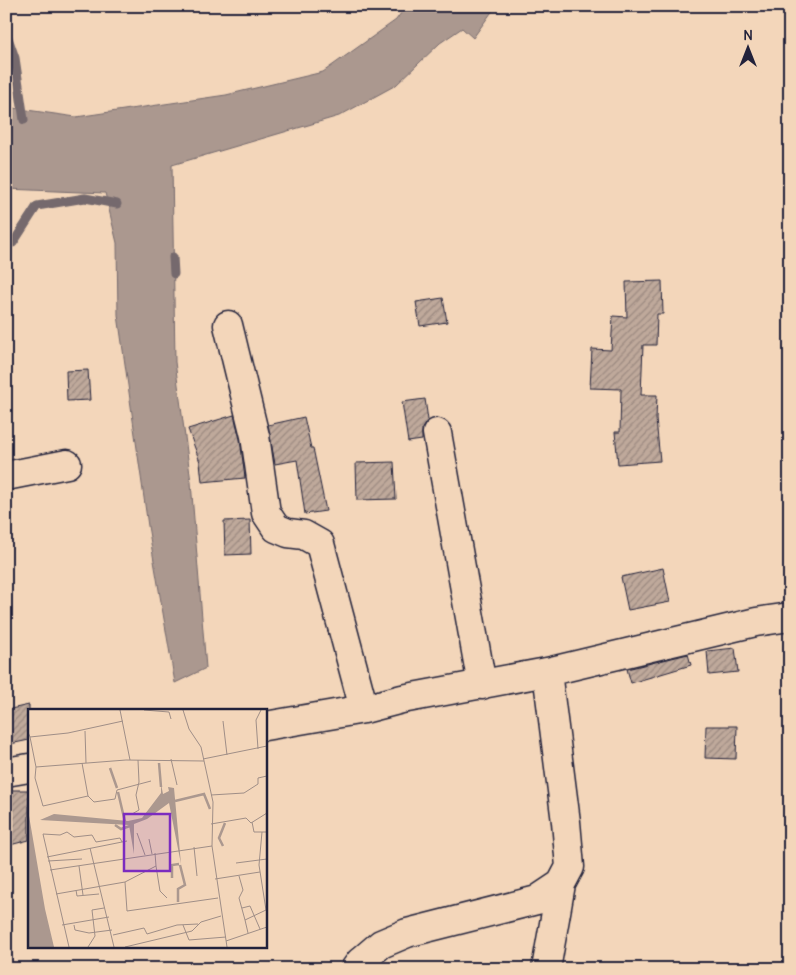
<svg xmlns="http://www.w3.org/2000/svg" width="796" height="975" font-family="Delius,sans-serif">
<defs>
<pattern id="building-hatch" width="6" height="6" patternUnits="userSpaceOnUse" patternTransform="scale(1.25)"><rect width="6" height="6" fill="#bfa99b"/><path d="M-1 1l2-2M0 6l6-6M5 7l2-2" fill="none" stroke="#9b8980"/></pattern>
</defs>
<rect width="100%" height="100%" fill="#f3d6ba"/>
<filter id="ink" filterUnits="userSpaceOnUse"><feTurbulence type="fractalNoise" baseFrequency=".02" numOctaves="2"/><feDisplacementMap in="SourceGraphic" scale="10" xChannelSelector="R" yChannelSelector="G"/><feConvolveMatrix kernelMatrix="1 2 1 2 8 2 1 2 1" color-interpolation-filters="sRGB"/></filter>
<g filter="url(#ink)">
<path fill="#ab988f" stroke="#74696d" d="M 406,6 L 496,6 L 473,38 L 462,28 L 440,43 L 396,85 L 339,116 L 172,165 L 175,362 L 191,482 L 206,668 L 175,683 L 148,526 L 118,315 L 117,243 L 105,193 L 6,189 L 6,107 L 76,117 L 226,95 L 323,72 L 396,20 Z"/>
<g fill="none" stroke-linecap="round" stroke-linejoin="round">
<path stroke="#74696d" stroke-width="9" d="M 6,32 L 15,58 L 24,120
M 6,243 L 13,243 L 37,206 L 85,198 L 117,204
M 173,257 L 174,274"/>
</g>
<path fill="url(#building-hatch)" stroke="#22223b" d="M 662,281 L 663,314 L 657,314 L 656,345 L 643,345 L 641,395 L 657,395 L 656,419 L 660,461 L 618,464 L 615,432 L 620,432 L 621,389 L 590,388 L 592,349 L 611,350 L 613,316 L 627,317 L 626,282 Z
M 443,298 L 447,322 L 420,326 L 416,302 Z
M 88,370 L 90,400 L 67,401 L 66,371 Z
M 425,399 L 428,420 L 422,428 L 422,440 L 408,442 L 402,402 Z
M 234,415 L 240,439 L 245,478 L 202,482 L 200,462 L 188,429 Z
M 304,417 L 311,448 L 313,448 L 326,511 L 305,514 L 297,460 L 275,464 L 268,425 Z
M 394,462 L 396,499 L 357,500 L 356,463 Z
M 250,520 L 251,554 L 225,555 L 224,521 Z
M 663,568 L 670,602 L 628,610 L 621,577 Z
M 735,648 L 738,672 L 709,675 L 707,651 Z
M 688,654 L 691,665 L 631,683 L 627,669 Z
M 29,705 L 29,740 L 10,744 L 6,729 L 6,710 Z
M 706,726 L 737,726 L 736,759 L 705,758 Z
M 6,790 L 29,790 L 29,840 L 10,845 L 6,830 Z"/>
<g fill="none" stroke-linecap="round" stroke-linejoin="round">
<g stroke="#22223b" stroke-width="31">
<path id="street" d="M 228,325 L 255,436 L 266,513 L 276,528 L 288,533 L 304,535 L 320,544 L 364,709
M 437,433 L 482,685
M 6,476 L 67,464
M 265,726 L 364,709 L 402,699 L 547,672 L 756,622 L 790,617
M 6,772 L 29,768
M 355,969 L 360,962 L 381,944 L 407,933 L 537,900 L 561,884 L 570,867 L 566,822 L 547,672
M 546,969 L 561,884"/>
</g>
<use href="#street" stroke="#f3d6ba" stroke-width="28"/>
</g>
</g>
<g transform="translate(28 709)">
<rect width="239" height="239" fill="#f3d6ba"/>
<path d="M 133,75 L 135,85 L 141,82 L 140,78 L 146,79 L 153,155 L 141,94 L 119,110 L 106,115 L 106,145 L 101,116 L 12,111 L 26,105 L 100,112 L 114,109 L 133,84 ZM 0,101 L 17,200 L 26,238 L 0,238 Z" fill="#ab988f"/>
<path fill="none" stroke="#ab988f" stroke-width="2.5" d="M 131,54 L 133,78M 82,59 L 89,79M 90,83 L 97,113M 147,92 L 176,85 L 182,100M 87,116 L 93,120 L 102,117M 195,137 L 191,129 L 197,114M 144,169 L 144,156 L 151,155M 150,193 L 150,180 L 157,176 L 152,156"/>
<path fill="none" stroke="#9f8e87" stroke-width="1" d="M 92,1 L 102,51M 116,1 L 141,3 L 143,10M 155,1 L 161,20 L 173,38 L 185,93 L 184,137 L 199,238M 195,12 L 199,46M 57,22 L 58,54M 0,23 L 2,28 L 40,24 L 95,12M 2,28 L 8,58 L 98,51 L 176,52M 230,40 L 228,11 L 233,1M 143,50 L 149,76M 175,50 L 239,37M 54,54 L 60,87 L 66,93 L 87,90 L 89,81 L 123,72M 8,58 L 7,69 L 15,97 L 60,87M 183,86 L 216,84 L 230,75 L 230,69 L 239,67M 104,105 L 111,101 L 108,86 L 111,73 L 110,51M 224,113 L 226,123 L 239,123M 183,115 L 218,109 L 223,114 L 239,104M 109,124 L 117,146M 121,130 L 124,145M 166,138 L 169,167M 62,139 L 86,238M 19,148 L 99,132M 20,152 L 54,150M 208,154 L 239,150M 51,157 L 55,186M 128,157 L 132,182 L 139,189M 22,161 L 184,137M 211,167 L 215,181 L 211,189 L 217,211M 187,170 L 232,163M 97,173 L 128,157 L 127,144M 48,181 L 49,187 L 71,185M 28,185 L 97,173 L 99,202 L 190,189M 214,199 L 222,197 L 232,220M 34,216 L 81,208M 46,216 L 47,221 L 61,224 L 84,221M 155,216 L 161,231 L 198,228M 220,224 L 217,211 L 238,201 L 231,156 L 234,123M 85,226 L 116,219 L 119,225 L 149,216 L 170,215M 198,232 L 239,218M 41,238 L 15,125 L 32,126 L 39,123 L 46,128 L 64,126 L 68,133 L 92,129 L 94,133M 60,238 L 67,227 L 64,201 L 76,199M 97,238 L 164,222 L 173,213 L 193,207"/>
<path fill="#7b2cbf" fill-opacity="0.15" stroke="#7b2cbf" stroke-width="2.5" d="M 96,105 L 142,105 L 142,162 L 96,162 Z"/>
<rect width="239" height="239" fill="none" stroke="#22223b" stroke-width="2.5"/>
</g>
<rect width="796" height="975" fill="none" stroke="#f3d6ba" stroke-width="25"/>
<rect x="12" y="12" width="771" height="950" fill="none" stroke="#22223b" stroke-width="2" filter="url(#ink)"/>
<g transform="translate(748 48)" stroke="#f3d6ba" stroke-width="4" paint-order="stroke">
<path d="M0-4L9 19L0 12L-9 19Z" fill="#22223b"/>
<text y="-8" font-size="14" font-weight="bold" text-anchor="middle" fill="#22223b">N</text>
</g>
</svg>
